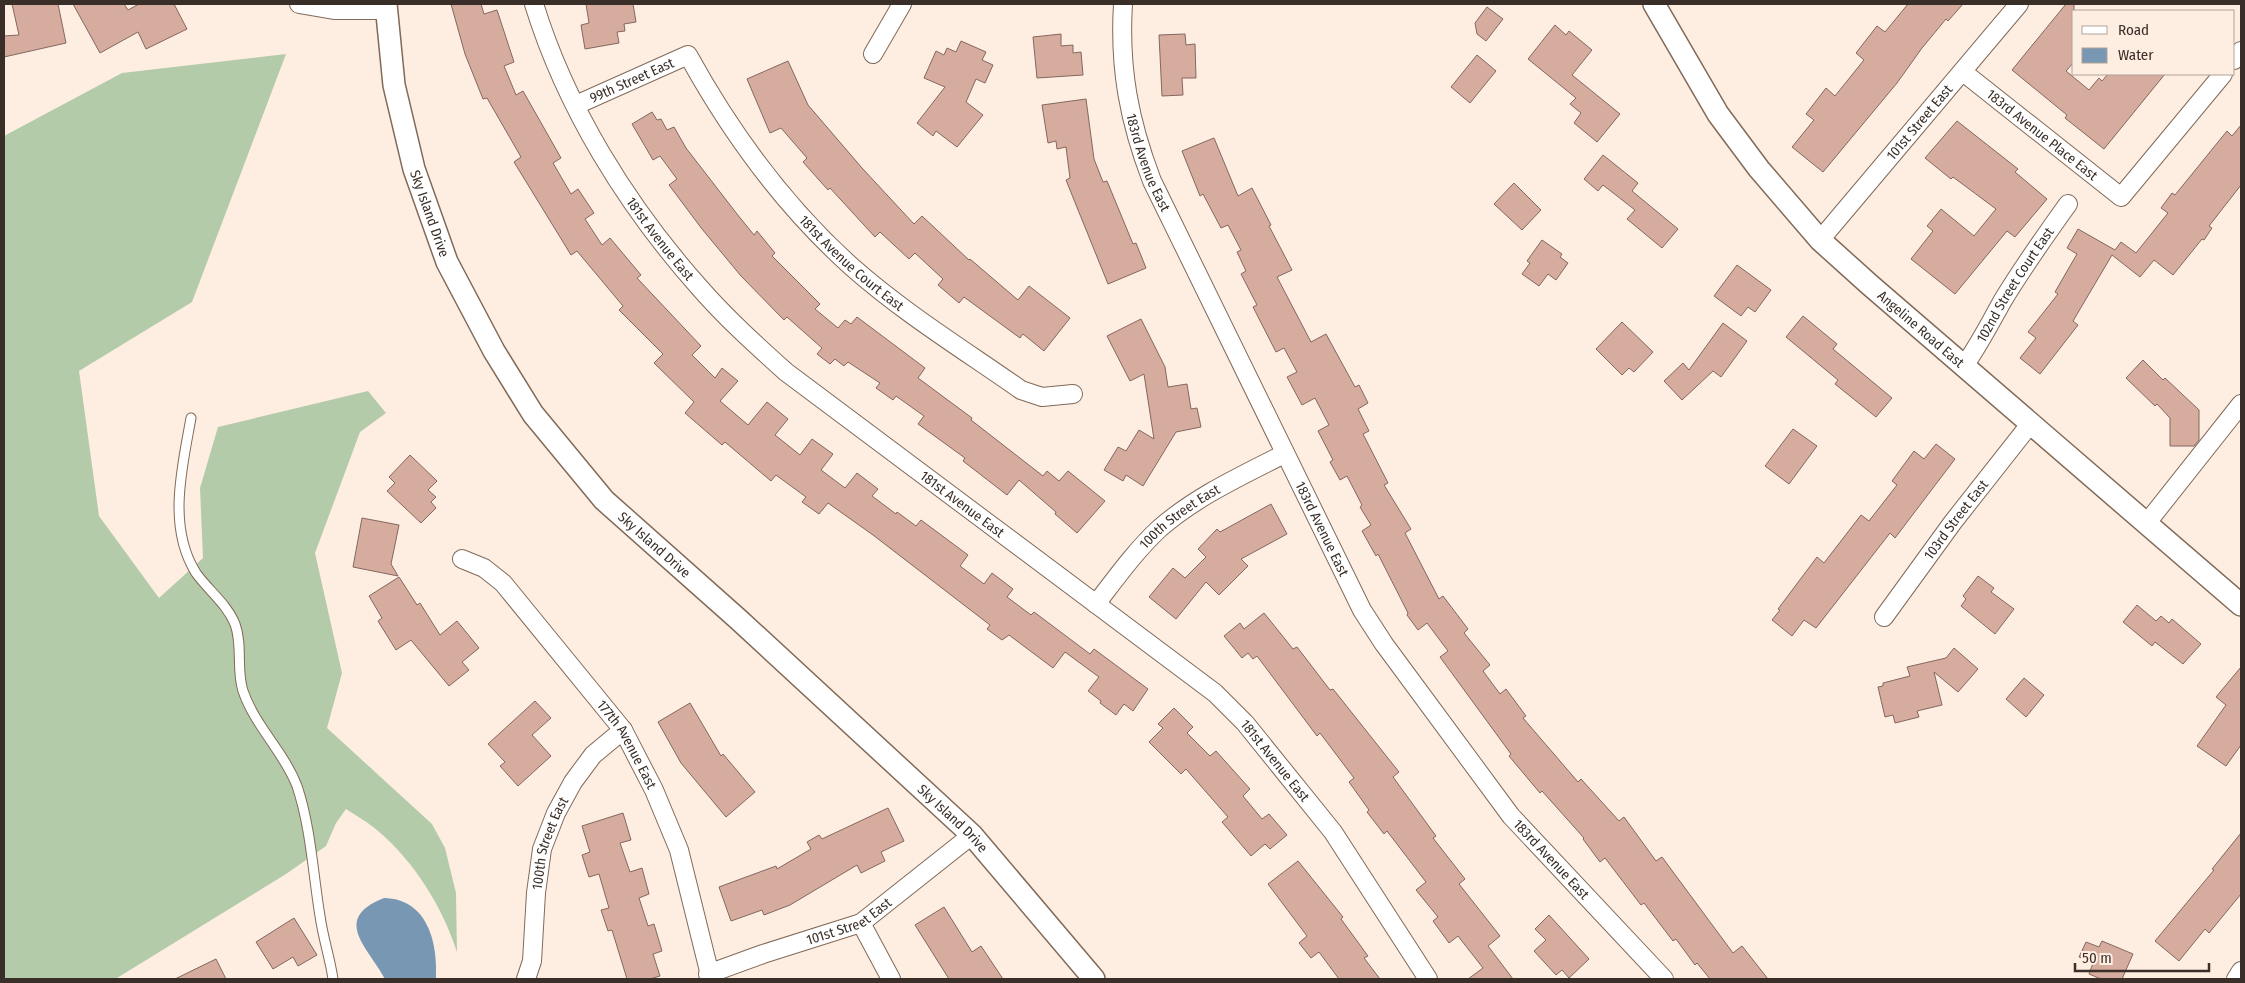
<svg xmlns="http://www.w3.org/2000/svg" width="2245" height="983" font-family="'Fira Sans Condensed',sans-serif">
<rect width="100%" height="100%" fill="#feede1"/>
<path fill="#b4cba9" d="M 286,54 L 192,302 L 79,371 L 99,516 L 159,598 L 203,558 L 200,488 L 218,427 L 368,391 L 386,413 L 360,432 L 315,553 L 342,673 L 327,728 L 432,824 L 445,848 L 456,893 L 457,952 C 443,908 414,861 378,831 C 369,823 357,816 346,809 L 336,823 L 326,846 L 286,874 L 117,978 L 117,979 L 4,979 L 4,136 L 122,73 Z"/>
<path fill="#7897b2" d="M 384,898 C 428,899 438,943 436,979 L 385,979 C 368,947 331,919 384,898 Z"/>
<path fill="#d6ac9f" stroke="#84675e" d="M 12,4 L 58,4 L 66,43 L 4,57 L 4,36 L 19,35 Z
M 73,4 L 124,4 L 128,10 L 139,4 L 174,4 L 187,29 L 146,49 L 138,32 L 100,53 Z
M 451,4 L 481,4 L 484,14 L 497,10 L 514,62 L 504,66 L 516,95 L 523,91 L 561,158 L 553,163 L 571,194 L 578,189 L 594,213 L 585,219 L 602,245 L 610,238 L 641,275 L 637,278 L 701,346 L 692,355 L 715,378 L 722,368 L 738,381 L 720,401 L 748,425 L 767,402 L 788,419 L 775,435 L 800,455 L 812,439 L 833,454 L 821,470 L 845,488 L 857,473 L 878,489 L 872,496 L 896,514 L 897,512 L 916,526 L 921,520 L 968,555 L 960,566 L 984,584 L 992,573 L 1013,589 L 1007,597 L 1031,615 L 1034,612 L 1090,654 L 1094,649 L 1148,689 L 1133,711 L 1124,704 L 1116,715 L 1100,703 L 1101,701 L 1088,691 L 1099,677 L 1065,652 L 1053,668 L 1009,635 L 1002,640 L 987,629 L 990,625 L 873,535 L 828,503 L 819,514 L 802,502 L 806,497 L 776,475 L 771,481 L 725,442 L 722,445 L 685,413 L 694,402 L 654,363 L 663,354 L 619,310 L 623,306 L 577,251 L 571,255 L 514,162 L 521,157 L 487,98 L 483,99 L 465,54 Z
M 586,4 L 633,4 L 636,22 L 624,24 L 625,31 L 617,32 L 619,43 L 585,49 L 581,25 L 589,23 Z
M 1908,4 L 1963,4 L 1948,21 L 1946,19 L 1922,48 L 1897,83 L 1823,172 L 1792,147 L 1814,120 L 1806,114 L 1826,88 L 1835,96 L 1864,60 L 1856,53 L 1877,26 L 1885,32 Z
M 2066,4 L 2074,4 L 2074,62 L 2066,71 L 2089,90 L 2099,78 L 2102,81 L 2108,74 L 2165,74 L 2104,149 L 2065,118 L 2067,115 L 2012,70 Z
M 1487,7 L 1503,19 L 1486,41 L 1477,34 L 1475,23 Z
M 1555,25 L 1566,35 L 1569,31 L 1592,50 L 1572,75 L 1620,114 L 1597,142 L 1574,123 L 1581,113 L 1570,104 L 1576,98 L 1528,59 Z
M 1061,34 L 1061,46 L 1073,45 L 1073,53 L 1081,52 L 1083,75 L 1037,78 L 1033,37 Z
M 1185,34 L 1186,45 L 1195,44 L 1196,78 L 1182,78 L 1183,95 L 1162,96 L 1159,35 Z
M 961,41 L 986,52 L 982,60 L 993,65 L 985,83 L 976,79 L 966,102 L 983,115 L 957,147 L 936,131 L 933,136 L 917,123 L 945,87 L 924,78 L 936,51 L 944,55 L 947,48 L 956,52 Z
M 1477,55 L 1496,71 L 1470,103 L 1451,87 Z
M 788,61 L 808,105 L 862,168 L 914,224 L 922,216 L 969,260 L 970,259 L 1018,300 L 1029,286 L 1070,318 L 1044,351 L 1023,334 L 1020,338 L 964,297 L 959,303 L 938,285 L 943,279 L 915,253 L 909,259 L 880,232 L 875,237 L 830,188 L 828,190 L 803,162 L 807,158 L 781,128 L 770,133 L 747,79 Z
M 1086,99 L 1094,159 L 1103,182 L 1107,181 L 1133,244 L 1136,243 L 1146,268 L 1108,284 L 1066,180 L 1070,178 L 1066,147 L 1057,149 L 1056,141 L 1048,143 L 1042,105 Z
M 652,112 L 657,120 L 661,119 L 667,130 L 674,127 L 686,148 L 737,214 L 754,235 L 757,231 L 775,253 L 772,256 L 820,304 L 815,309 L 838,328 L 845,320 L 851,324 L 857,317 L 925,368 L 918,378 L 972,418 L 971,420 L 1043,476 L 1047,471 L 1059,481 L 1068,471 L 1105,501 L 1077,533 L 1055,514 L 1056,512 L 1019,480 L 1007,495 L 963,461 L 965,458 L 918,424 L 924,416 L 896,396 L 893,400 L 876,388 L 880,383 L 848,362 L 844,366 L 835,359 L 830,364 L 817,354 L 822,348 L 787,317 L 784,320 L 741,276 L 702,229 L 669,185 L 677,179 L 660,156 L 653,160 L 632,124 Z
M 1957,121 L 2018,169 L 2015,172 L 2047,199 L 2015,237 L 2007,231 L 1955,294 L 1911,259 L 1933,231 L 1927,226 L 1941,209 L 1974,236 L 1996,209 L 1953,177 L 1951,179 L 1925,158 Z
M 2241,125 L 2241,185 L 2209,226 L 2212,228 L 2204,240 L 2202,239 L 2173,275 L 2154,260 L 2140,277 L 2112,255 L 2073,321 L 2078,325 L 2040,374 L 2020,358 L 2036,338 L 2028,332 L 2058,294 L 2055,292 L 2077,254 L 2067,248 L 2078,229 L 2115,250 L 2121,242 L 2136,253 L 2168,213 L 2161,208 L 2172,193 L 2175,195 L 2227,131 L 2232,136 Z
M 1214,138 L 1238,196 L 1252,188 L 1271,225 L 1269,226 L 1292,270 L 1277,277 L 1311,342 L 1326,334 L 1355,387 L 1359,385 L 1368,403 L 1358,409 L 1369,431 L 1363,434 L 1388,483 L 1384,485 L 1411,529 L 1405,533 L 1439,599 L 1443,596 L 1468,629 L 1464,633 L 1490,665 L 1483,671 L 1500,694 L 1506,689 L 1526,716 L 1523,718 L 1578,782 L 1581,779 L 1619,821 L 1624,817 L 1656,861 L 1662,857 L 1733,953 L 1742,946 L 1768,979 L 1710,979 L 1697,963 L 1695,965 L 1676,939 L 1673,941 L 1644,903 L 1641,905 L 1605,858 L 1600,862 L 1583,839 L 1584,838 L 1542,791 L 1540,793 L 1509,756 L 1511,754 L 1440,657 L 1448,651 L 1427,623 L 1418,630 L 1407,615 L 1408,613 L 1378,554 L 1376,556 L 1362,531 L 1371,525 L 1360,507 L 1362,505 L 1347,476 L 1340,480 L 1330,462 L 1333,460 L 1318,431 L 1329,425 L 1315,398 L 1302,405 L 1287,377 L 1297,372 L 1284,348 L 1276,352 L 1253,307 L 1257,305 L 1241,274 L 1246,271 L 1237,252 L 1241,250 L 1228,225 L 1221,228 L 1203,194 L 1200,196 L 1182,151 Z
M 1603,155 L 1638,183 L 1632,191 L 1678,229 L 1662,248 L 1627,219 L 1635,210 L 1603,185 L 1598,191 L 1584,179 Z
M 1514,183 L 1541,210 L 1522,230 L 1494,204 Z
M 1542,240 L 1562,254 L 1560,257 L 1568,263 L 1556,280 L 1548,274 L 1539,286 L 1522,274 L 1530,263 L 1527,261 Z
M 1737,265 L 1771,290 L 1755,312 L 1748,307 L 1741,316 L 1714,296 Z
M 1803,316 L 1837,344 L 1833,349 L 1892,398 L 1876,417 L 1835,384 L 1838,380 L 1786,337 Z
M 1141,319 L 1165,367 L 1168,387 L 1187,384 L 1191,409 L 1197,408 L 1201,427 L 1176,432 L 1143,486 L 1126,475 L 1123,481 L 1104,470 L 1118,447 L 1126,451 L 1139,430 L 1154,439 L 1144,374 L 1130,381 L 1107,336 Z
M 1622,322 L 1653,352 L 1634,372 L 1629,368 L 1622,375 L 1596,349 Z
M 1723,323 L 1747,341 L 1721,377 L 1713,371 L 1682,400 L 1664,381 L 1683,363 L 1689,370 Z
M 2143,360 L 2163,380 L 2165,378 L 2199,410 L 2199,440 L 2194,446 L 2170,446 L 2170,418 L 2157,404 L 2155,406 L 2126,378 Z
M 1793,429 L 1817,446 L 1789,484 L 1765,466 Z
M 1936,444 L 1955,459 L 1895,538 L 1890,533 L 1816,628 L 1804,620 L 1792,636 L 1772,620 L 1780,610 L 1778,609 L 1817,557 L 1824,563 L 1861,515 L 1869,521 L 1897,485 L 1892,481 L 1914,451 L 1924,459 Z
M 410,455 L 437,481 L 428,490 L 436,497 L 431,502 L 436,508 L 421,523 L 387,491 L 395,483 L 389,477 Z
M 1271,504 L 1287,534 L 1241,559 L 1248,566 L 1219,595 L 1206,582 L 1176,619 L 1149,597 L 1173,568 L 1185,578 L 1206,557 L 1198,549 L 1217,529 L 1220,532 Z
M 362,518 L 399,525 L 391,564 L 398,576 L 353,567 Z
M 1978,576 L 1994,588 L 1991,592 L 2014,609 L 1995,634 L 1961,606 L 1966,599 L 1963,596 Z
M 399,577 L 417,605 L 420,603 L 440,635 L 457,621 L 479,648 L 462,662 L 469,670 L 449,686 L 411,640 L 396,650 L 378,621 L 382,618 L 369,596 Z
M 2137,605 L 2156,621 L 2161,616 L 2169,623 L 2172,619 L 2201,644 L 2183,664 L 2155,642 L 2152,646 L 2123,622 Z
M 1264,613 L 1293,649 L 1297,647 L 1330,690 L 1333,689 L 1399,772 L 1393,777 L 1436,836 L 1433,838 L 1465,879 L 1459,884 L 1500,936 L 1488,946 L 1513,979 L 1468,979 L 1483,968 L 1458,936 L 1449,943 L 1433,921 L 1438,917 L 1416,890 L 1426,882 L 1387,831 L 1384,834 L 1367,812 L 1369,810 L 1349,782 L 1354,778 L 1320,733 L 1317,736 L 1257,656 L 1253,659 L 1248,653 L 1242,658 L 1224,636 L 1240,623 L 1244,629 Z
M 1954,648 L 1978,669 L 1958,692 L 1934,672 L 1942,705 L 1917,711 L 1919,717 L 1895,723 L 1893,715 L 1885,717 L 1878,687 L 1883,686 L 1883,683 L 1910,676 L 1907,667 L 1946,658 Z
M 2241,667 L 2241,745 L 2226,766 L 2197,746 L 2226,705 L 2216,697 Z
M 2024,678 L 2044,695 L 2026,717 L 2006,699 Z
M 535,701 L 551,718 L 532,735 L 551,756 L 518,786 L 500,766 L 505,762 L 488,744 Z
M 690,703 L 721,756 L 723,754 L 755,792 L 726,817 L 681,763 L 658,722 Z
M 1174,708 L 1193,727 L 1187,733 L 1210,756 L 1216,751 L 1250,789 L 1243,796 L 1262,819 L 1269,814 L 1287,835 L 1270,849 L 1265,844 L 1251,856 L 1222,822 L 1228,817 L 1186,769 L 1181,774 L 1149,742 L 1163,728 L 1158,724 Z
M 888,808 L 904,841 L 881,852 L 885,861 L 861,873 L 857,865 L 790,905 L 764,915 L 762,910 L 731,921 L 719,887 L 776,866 L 777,869 L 811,849 L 807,842 L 819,835 L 822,839 Z
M 623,813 L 631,840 L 620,843 L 630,872 L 642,868 L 649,894 L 639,898 L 648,926 L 654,924 L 662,951 L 653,954 L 660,976 L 650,979 L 627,979 L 612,930 L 608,931 L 601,910 L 609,908 L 599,874 L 589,877 L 582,855 L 590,852 L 582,826 Z
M 2241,833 L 2241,894 L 2209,933 L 2205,929 L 2179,961 L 2155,941 L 2214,870 L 2212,869 Z
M 1298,861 L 1343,917 L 1341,919 L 1368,956 L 1364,958 L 1380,979 L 1339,979 L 1319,952 L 1311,958 L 1299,943 L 1307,936 L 1268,884 Z
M 944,907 L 972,952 L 981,946 L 1003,979 L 949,979 L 915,925 Z
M 1549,915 L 1589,959 L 1569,978 L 1562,970 L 1556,975 L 1534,951 L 1546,940 L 1535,929 Z
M 294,918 L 317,955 L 298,966 L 293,957 L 273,969 L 256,942 Z
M 2102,941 L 2133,954 L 2122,979 L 2101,979 L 2089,974 L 2093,963 L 2079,957 L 2086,942 L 2099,947 Z
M 216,959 L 226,979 L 175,979 Z"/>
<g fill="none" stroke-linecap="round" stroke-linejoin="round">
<g stroke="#816a58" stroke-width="11">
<path id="service" d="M 191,418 C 182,468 167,527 196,573 C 208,590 227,604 235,624 C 243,646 236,670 243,691 C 255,726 284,752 297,786 C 311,828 313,874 320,916 C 323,938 330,958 333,979"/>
</g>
<g stroke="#816a58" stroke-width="20">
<g id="minor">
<path d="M 299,4 L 334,10 L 387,10"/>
<path id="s1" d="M 534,4 C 566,108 627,206 699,287 C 726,318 756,345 786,372 L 1215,693 L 1245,723 L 1333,832 L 1428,979"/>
<path id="s2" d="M 1123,4 C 1119,68 1129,121 1152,181 L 1362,610 L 1384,644 L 1511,816 L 1664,979"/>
<path d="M 873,54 L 902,4"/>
<path d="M 2234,60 L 2241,51"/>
<path id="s3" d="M 1963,72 L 2121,197 L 2223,74"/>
<path id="s4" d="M 576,105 L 688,55 C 732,135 784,206 852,267 C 904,313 964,350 1021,390 L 1042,397 L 1073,394"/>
<path id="s5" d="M 1820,240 L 2019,4"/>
<path id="s6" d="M 1964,366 C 1979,345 1990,323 2003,300 C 2023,267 2045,236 2068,204"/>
<path d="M 2146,524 L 2241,404"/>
<path id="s7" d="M 462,559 L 484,568 L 503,583 L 623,730 L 654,790 L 679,850 L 711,979"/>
<path id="s8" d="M 1096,604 C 1116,578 1136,550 1160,528 C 1197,496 1241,476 1284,454"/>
<path id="s9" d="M 1884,617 L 1953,522 L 2031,423"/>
<path d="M 861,923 L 891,979"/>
<path id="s10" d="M 708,974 L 763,954 L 861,923 L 972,835"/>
<path id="s11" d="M 526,979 L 532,961 L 536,893 L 542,849 L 556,813 L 573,782 L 593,755 L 623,730"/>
<path d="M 2236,979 L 2241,971"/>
</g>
</g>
<g stroke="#816a58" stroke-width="24">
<g id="tertiary">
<path id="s12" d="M 386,4 L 394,85 L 414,169 L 447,262 L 494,351 L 533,414 L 604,500 L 738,619 L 972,835 L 1094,979"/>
<path id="s13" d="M 1654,4 L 1718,114 L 1759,169 L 1820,240 L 1870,285 L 2241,605"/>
</g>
</g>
<use href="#service" stroke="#fff" stroke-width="9"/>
<use href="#minor" stroke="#fff" stroke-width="18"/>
<use href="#tertiary" stroke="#fff" stroke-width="21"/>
</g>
<g text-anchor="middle" stroke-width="4" stroke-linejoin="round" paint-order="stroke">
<g font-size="14" fill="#3a2f28" stroke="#feede1">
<text dy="5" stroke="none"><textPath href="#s4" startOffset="61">99th Street East</textPath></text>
<text dy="5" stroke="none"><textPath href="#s5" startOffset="154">101st Street East</textPath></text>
<text dy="5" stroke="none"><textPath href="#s3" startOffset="101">183rd Avenue Place East</textPath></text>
<text dy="5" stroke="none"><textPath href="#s2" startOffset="162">183rd Avenue East</textPath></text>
<text dy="5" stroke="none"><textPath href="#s12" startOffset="215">Sky Island Drive</textPath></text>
<text dy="5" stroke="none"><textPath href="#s1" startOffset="268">181st Avenue East</textPath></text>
<text dy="5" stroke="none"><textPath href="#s4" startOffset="389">181st Avenue Court East</textPath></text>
<text dy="5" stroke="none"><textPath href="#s6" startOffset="96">102nd Street Court East</textPath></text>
<text dy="5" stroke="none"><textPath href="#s13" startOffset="424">Angeline Road East</textPath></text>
<text dy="5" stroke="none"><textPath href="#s1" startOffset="672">181st Avenue East</textPath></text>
<text dy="5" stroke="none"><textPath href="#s8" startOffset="122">100th Street East</textPath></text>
<text dy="5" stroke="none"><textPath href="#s9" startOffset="121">103rd Street East</textPath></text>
<text dy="5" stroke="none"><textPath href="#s2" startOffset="568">183rd Avenue East</textPath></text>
<text dy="5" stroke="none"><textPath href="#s12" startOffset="620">Sky Island Drive</textPath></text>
<text dy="5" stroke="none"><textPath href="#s7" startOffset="252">177th Avenue East</textPath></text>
<text dy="5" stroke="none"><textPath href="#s1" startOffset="1078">181st Avenue East</textPath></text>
<text dy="5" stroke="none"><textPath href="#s12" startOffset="1025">Sky Island Drive</textPath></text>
<text dy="5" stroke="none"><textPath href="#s11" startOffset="139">100th Street East</textPath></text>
<text dy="5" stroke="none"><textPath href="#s2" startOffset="972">183rd Avenue East</textPath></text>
<text dy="5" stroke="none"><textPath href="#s10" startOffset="151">101st Street East</textPath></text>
</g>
</g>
<rect width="2245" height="983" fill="none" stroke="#3a2f28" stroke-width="10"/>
<rect x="2072" y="10" width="162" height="65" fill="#feede1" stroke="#b0a197"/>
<rect x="2082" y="26" width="25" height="8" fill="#ffffff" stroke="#b0a197"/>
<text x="2118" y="35" font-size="15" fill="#3a2f28">Road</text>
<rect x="2082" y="48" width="25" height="15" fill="#7897b2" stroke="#b0a197"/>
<text x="2118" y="60" font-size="15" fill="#3a2f28">Water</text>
<path d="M2075 963v8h134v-8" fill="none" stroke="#3a2f28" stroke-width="2.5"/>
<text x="2082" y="963" font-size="15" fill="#3a2f28" stroke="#feede1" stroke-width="4" paint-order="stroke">50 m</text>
</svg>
